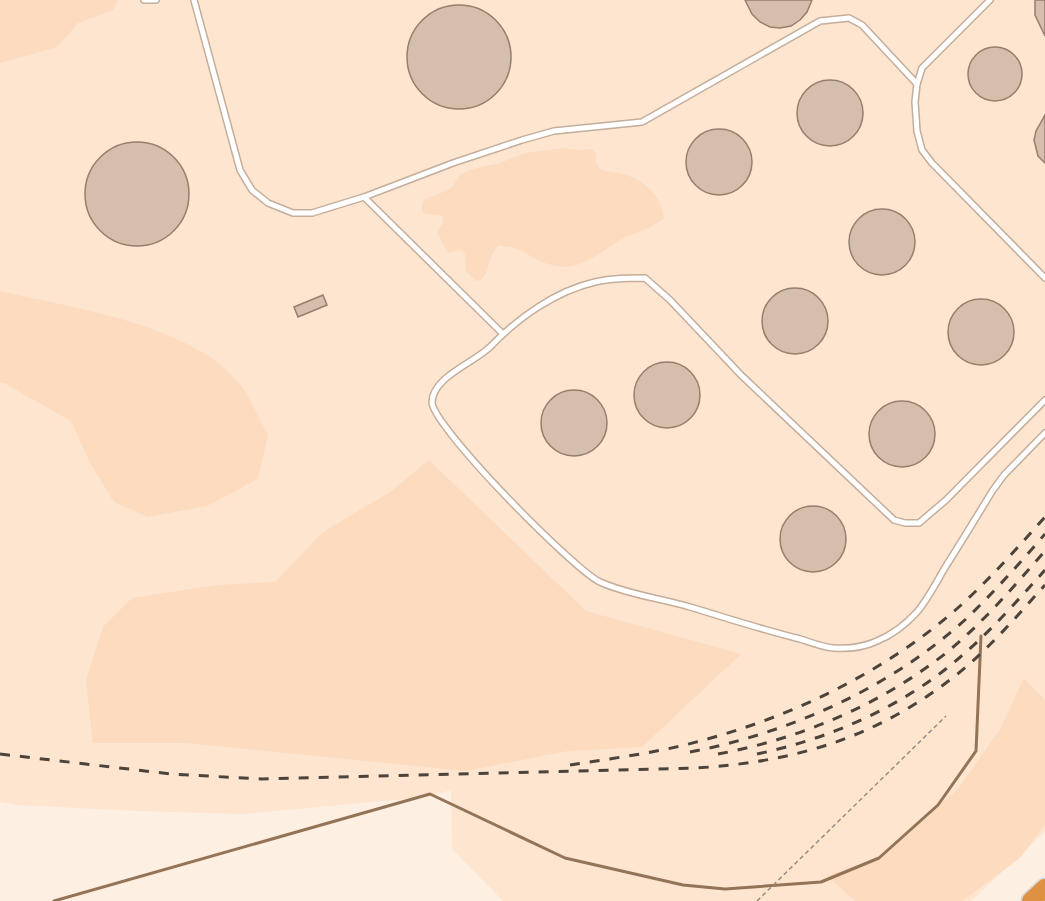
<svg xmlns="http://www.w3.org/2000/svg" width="1045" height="901" font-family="'Public Sans',sans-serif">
<rect width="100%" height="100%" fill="#feefe3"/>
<path fill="#fde5d0" d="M 0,0 L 1045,0 L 1045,832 L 971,901 L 503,901 L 452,849 L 451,790 L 426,797 L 243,814 L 135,811 L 18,805 L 0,802 Z"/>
<path fill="#fcdbbf" d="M 0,0 L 117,0 L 118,1 L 113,10 L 78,23 L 57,47 L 0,63 Z
M 563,148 L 578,150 L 591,149 L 596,153 L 596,162 L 600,169 C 607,172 615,172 623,174 C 644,180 662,196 664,218 C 652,228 636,232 622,239 C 607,248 590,262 573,266 C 565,268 553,266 545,263 C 526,256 521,245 498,246 C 487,257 492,267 481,280 L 476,281 L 466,271 L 465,253 L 460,250 L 448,253 L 437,232 L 443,223 L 443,218 L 440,215 L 426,214 L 422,211 L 422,204 L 425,199 L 446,191 L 453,186 L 460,175 L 469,170 L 500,163 L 525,153 Z
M 0,291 C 72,308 191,324 239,383 C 251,398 259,419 268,435 L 258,479 L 207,506 L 148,517 L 114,502 L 89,461 L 71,421 L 4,383 L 0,383 Z
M 429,460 L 586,611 L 741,654 L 642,747 L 568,751 L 466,771 L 186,743 L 93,743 L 86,680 L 103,627 L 132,598 L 217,585 L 275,582 L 323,532 L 390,492 Z
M 1024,678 L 1045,700 L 1045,825 L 1020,858 L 962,901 L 856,901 L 826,876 L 879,858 L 958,789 L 1000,729 Z"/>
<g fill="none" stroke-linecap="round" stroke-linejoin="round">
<path stroke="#947457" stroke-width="3" d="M 54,901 L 430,794 L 565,858 L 683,885 L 725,889 L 821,882 L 879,858 L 938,805 L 976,751 L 981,636"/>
</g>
<path fill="#d5beaa" stroke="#957f6d" stroke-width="1.5" d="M 745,0 L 812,0 L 807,12 L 800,20 L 791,26 L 780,28 L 770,27 L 760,22 L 752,14 Z
M 1035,0 L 1045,0 L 1045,36 L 1035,15 Z
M407 57a52 52 0 1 1 104 0a52 52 0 1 1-104 0Z
M968 74a27 27 0 1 1 54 0a27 27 0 1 1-54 0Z
M797 113a33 33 0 1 1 66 0a33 33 0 1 1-66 0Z
M 1045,115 L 1045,163 L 1038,156 L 1034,140 L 1036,131 Z
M686 162a33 33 0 1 1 66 0a33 33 0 1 1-66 0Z
M85 194a52 52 0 1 1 104 0a52 52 0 1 1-104 0Z
M849 242a33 33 0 1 1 66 0a33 33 0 1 1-66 0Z
M762 321a33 33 0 1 1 66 0a33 33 0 1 1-66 0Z
M 323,295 L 327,305 L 298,317 L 294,307 Z
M948 332a33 33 0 1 1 66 0a33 33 0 1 1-66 0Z
M634 395a33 33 0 1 1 66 0a33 33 0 1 1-66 0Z
M541 423a33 33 0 1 1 66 0a33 33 0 1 1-66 0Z
M869 434a33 33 0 1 1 66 0a33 33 0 1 1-66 0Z
M780 539a33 33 0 1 1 66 0a33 33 0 1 1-66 0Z"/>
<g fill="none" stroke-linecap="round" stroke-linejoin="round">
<g stroke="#c4ad9a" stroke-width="8">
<path id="lane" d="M 144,0 L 156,0
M 194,0 L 240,170 L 252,190 L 268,203 L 293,213 L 312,213 L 364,197 L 453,163 L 522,140 L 554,131 L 642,122 L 820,21 L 849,18 L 862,25 L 917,84
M 990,0 L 922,68 L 917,84 L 915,102 L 917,131 L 922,150 L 932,163 L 1045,278
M 364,197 L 503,334
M 1045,400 L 946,500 L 919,523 L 905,523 L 894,520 L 741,375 L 670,300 L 645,278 C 628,278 612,278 595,282 C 556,291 519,317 491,346 C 476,362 433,376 432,402 C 432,426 574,570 600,582 C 629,595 660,598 690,607 C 727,618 763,630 800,639 C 810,642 822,647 833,648 C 847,649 864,647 877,641 C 892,635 906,624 917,612 C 928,599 937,581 946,566 C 962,541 977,516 993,490 L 1004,475 L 1045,433"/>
</g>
<g stroke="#d6d4d2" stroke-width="21">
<path id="highway" d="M 1031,901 L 1045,888"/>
</g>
<path stroke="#9a8e83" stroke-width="1.5" stroke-dasharray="4.5 3" stroke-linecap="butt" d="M 757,901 L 946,716"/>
<use href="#lane" stroke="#fff" stroke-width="5"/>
<use href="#highway" stroke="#de9142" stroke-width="18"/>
<path stroke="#4c433a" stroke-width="3" stroke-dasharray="10 10" stroke-linecap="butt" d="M 690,752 C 790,733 892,687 967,618 C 994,592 1020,563 1045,534
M 0,754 L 171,774 L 262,779 L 696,768 C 795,762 876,738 955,676 C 989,649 1017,616 1045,585
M 718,754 C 800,739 880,705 946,653 C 983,623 1014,586 1045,551
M 757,754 C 829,739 902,707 958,659 C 990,632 1018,600 1045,570
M 570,765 C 613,758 657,753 700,741 C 794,716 887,671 960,606 C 991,578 1018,547 1045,517"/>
</g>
</svg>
